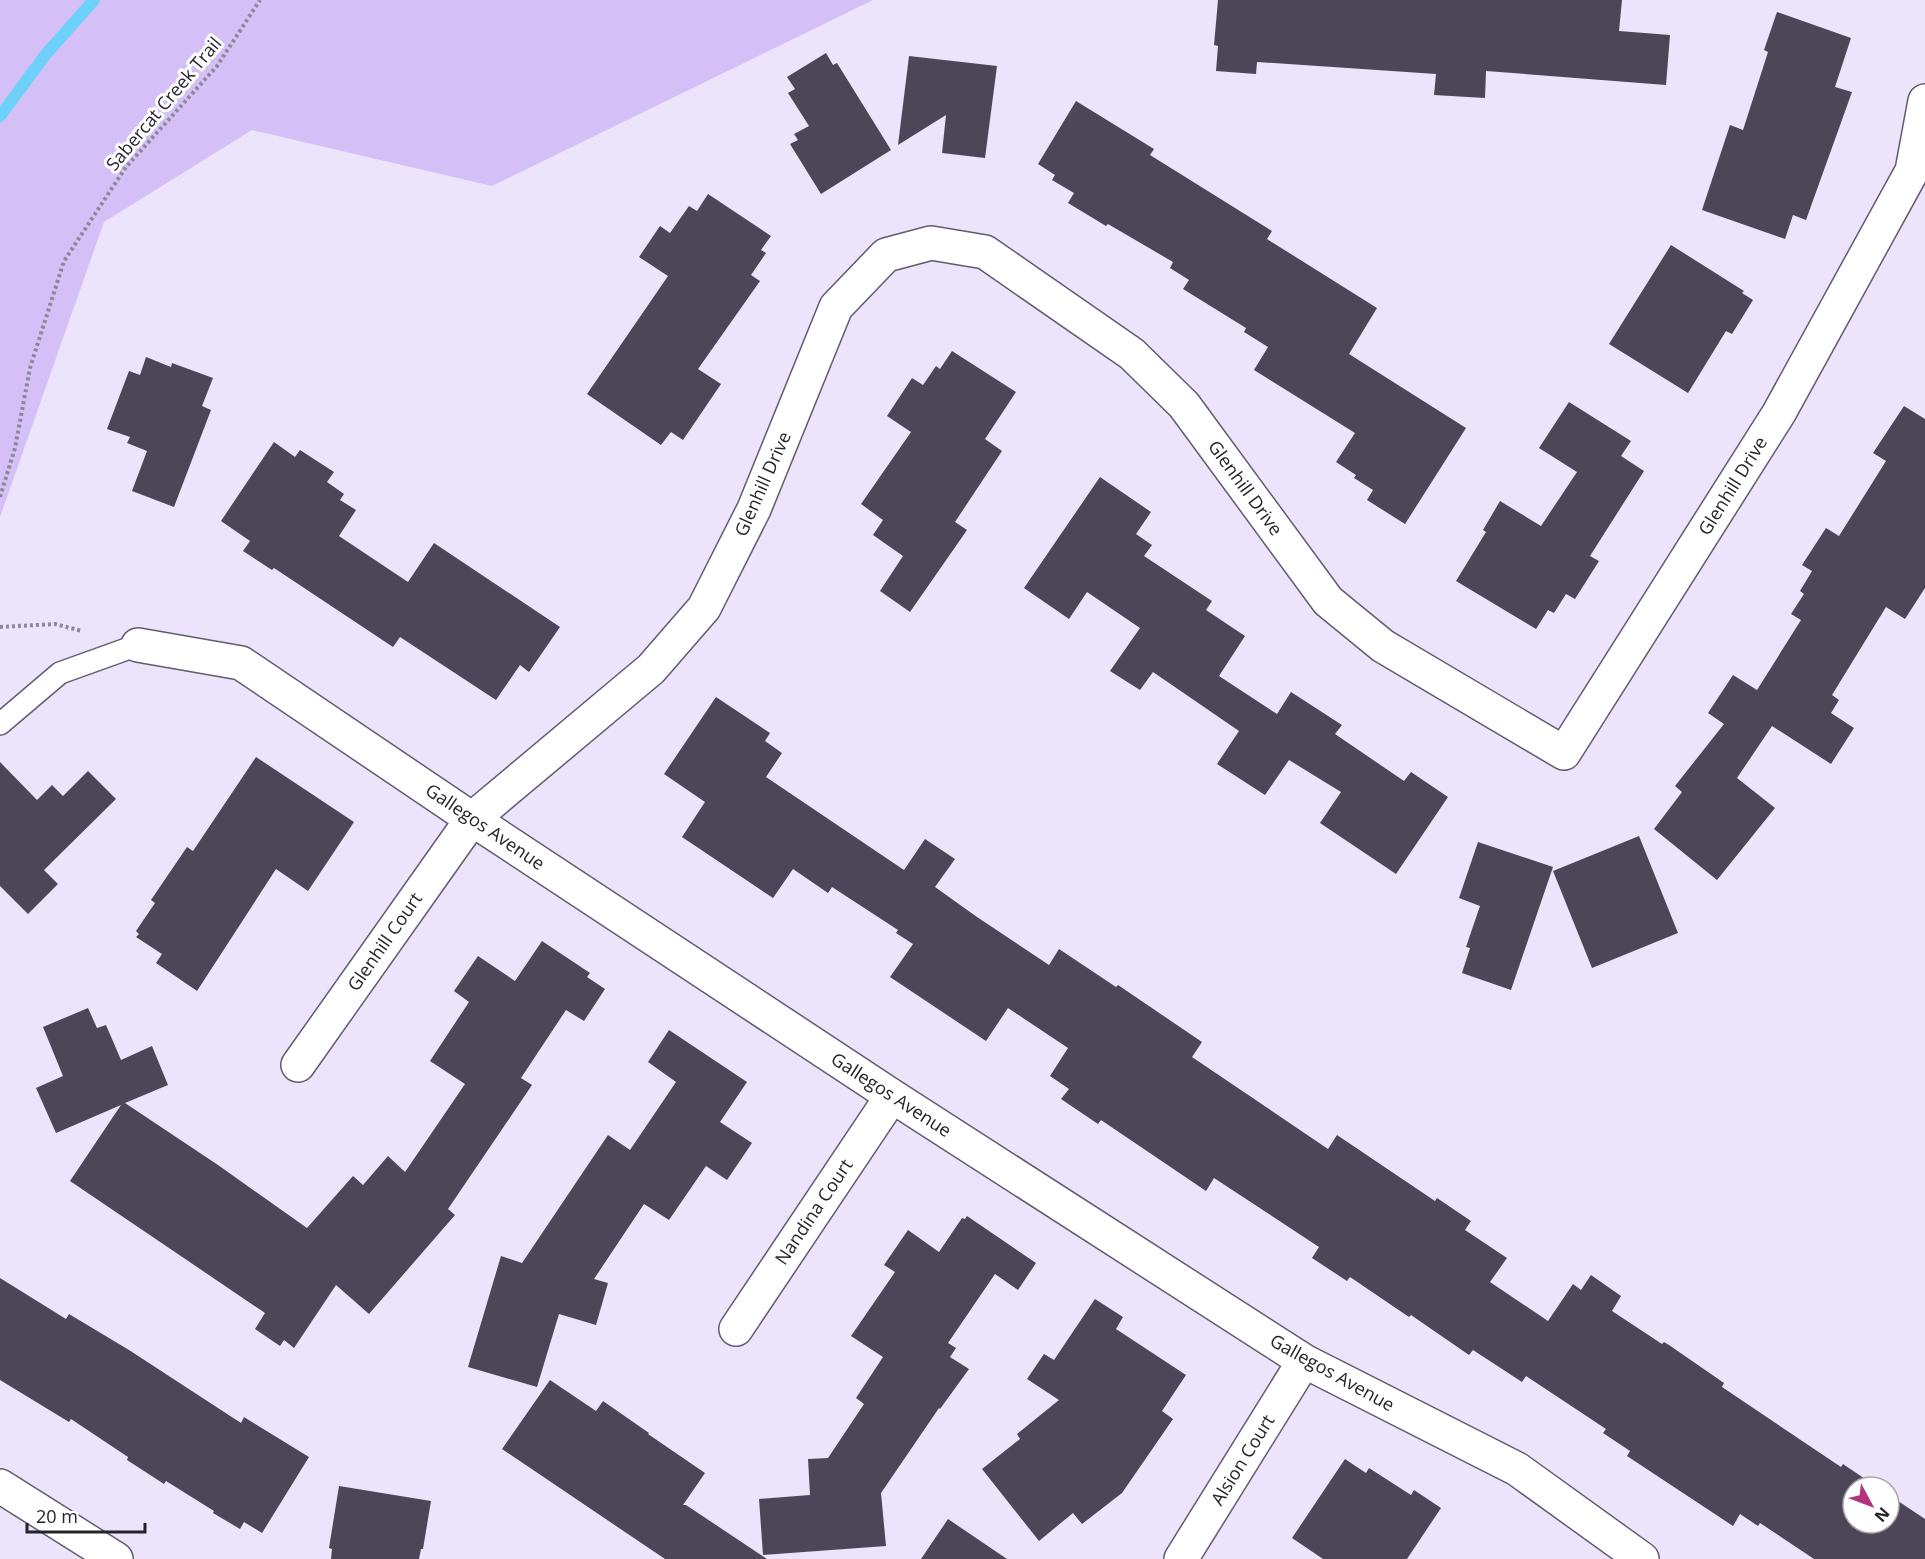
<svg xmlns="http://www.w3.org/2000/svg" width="1925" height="1559" font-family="'Open Sans',sans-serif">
<rect width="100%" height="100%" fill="#ece4fb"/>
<path fill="#d4c0f7" d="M 0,0 L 873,0 L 492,186 L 252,130 L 104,222 L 0,517 Z"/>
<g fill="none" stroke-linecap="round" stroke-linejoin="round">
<path stroke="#6ed1f9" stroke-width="12" d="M 0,116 L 46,54 L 94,0"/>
</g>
<path fill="#4d4659" d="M 1218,0 L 1622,0 L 1619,31 L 1670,35 L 1666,85 L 1486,71 L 1485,98 L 1434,95 L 1436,74 L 1257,62 L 1256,74 L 1216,71 L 1218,46 L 1214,45 Z
M 1777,12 L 1851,38 L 1835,87 L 1852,92 L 1806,220 L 1793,215 L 1785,239 L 1702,210 L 1730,125 L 1743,130 L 1768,52 L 1764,50 Z
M 826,53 L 833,65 L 837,63 L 891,150 L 821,194 L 790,144 L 798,140 L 794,134 L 809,126 L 788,93 L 795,89 L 787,77 Z
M 909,56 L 997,66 L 985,158 L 942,153 L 946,115 L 898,145 Z
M 1076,101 L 1154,149 L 1150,155 L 1272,231 L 1267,239 L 1377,308 L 1349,354 L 1466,428 L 1405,524 L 1367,500 L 1373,490 L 1354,478 L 1356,475 L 1336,462 L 1355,433 L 1254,370 L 1268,347 L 1244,332 L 1246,328 L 1183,289 L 1189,280 L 1170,268 L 1173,262 L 1108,224 L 1106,226 L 1068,203 L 1074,193 L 1052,180 L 1055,175 L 1038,164 Z
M 708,194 L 771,236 L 761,250 L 766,253 L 751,275 L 760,281 L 698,369 L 721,384 L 683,440 L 671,432 L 661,445 L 587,394 L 668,276 L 639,257 L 660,226 L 670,233 L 689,206 L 697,211 Z
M 1671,245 L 1744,291 L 1742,293 L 1753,300 L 1732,334 L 1726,331 L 1688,393 L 1609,344 Z
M 952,351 L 1016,392 L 985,439 L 1002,451 L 955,522 L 967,530 L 910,612 L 880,591 L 903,556 L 873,535 L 883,520 L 861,504 L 911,432 L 887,416 L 912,378 L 923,385 L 936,366 L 940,369 Z
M 146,357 L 171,367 L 172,363 L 213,378 L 202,406 L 211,410 L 174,507 L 132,491 L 147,451 L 127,443 L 130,437 L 107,429 L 129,371 L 140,375 Z
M 1569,402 L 1631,441 L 1621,456 L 1644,471 L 1590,556 L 1599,561 L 1575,599 L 1566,594 L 1554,613 L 1548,610 L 1536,629 L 1456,581 L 1486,532 L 1483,530 L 1500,501 L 1541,526 L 1577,472 L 1539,448 Z
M 1904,406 L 1925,419 L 1925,588 L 1905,619 L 1886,607 L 1832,695 L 1839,700 L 1831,713 L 1854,728 L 1831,764 L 1772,726 L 1737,778 L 1775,808 L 1717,880 L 1654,829 L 1682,792 L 1675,786 L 1724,724 L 1708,713 L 1733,675 L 1757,690 L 1801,620 L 1791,614 L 1804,594 L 1800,591 L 1812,571 L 1802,565 L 1826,528 L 1839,536 L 1886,461 L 1873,453 Z
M 274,442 L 295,457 L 300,450 L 334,472 L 327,482 L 344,494 L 340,500 L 356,510 L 339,536 L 408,582 L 434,543 L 560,627 L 529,672 L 520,665 L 496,700 L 400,637 L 393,647 L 274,568 L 272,570 L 243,551 L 250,541 L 221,521 Z
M 1100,477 L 1151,512 L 1136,534 L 1152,545 L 1144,556 L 1212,601 L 1206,610 L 1245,636 L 1219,676 L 1277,714 L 1291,692 L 1342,725 L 1335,734 L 1404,781 L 1411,772 L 1448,797 L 1396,874 L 1320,823 L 1341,792 L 1289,760 L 1265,795 L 1217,764 L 1239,731 L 1153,672 L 1140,690 L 1110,671 L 1140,628 L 1087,592 L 1069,619 L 1024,588 Z
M 716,697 L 770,733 L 765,741 L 782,753 L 766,777 L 904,870 L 925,839 L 955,859 L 935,887 L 977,917 L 1049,965 L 1059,949 L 1116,987 L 1118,985 L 1202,1042 L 1192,1057 L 1328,1149 L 1337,1135 L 1435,1201 L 1437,1198 L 1471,1221 L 1465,1230 L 1507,1258 L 1490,1282 L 1548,1321 L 1573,1284 L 1581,1290 L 1591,1275 L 1621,1296 L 1612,1311 L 1662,1344 L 1664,1342 L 1669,1345 L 1724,1383 L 1722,1387 L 1841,1467 L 1843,1464 L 1877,1487 L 1853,1487 L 1853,1523 L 1889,1523 L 1889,1495 L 1925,1519 L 1925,1559 L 1814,1559 L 1760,1523 L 1758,1526 L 1740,1514 L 1733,1526 L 1627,1456 L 1630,1451 L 1603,1433 L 1606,1429 L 1526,1376 L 1522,1382 L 1473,1350 L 1469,1355 L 1411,1315 L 1409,1317 L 1350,1277 L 1347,1281 L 1312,1258 L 1319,1247 L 1214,1178 L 1206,1191 L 1101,1120 L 1098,1124 L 1061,1099 L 1069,1089 L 1050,1076 L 1068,1048 L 1008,1008 L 986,1041 L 890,977 L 913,944 L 896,933 L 898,930 L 832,887 L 828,893 L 793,869 L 773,898 L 682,837 L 705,802 L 664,774 Z
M 256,757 L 354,822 L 308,891 L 276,869 L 197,991 L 156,963 L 162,954 L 136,937 L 139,934 L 136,931 L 155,903 L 151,900 L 187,847 L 193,851 Z
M 0,762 L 37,800 L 52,785 L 63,796 L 88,771 L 116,799 L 44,870 L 58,884 L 28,914 L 0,886 Z
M 1639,836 L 1678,933 L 1592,968 L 1553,871 Z
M 1478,842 L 1553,867 L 1511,990 L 1462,973 L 1470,948 L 1466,947 L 1480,906 L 1459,898 Z
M 542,941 L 590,973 L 587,977 L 605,989 L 584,1021 L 566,1010 L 521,1078 L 532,1085 L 448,1209 L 455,1215 L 369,1314 L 336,1285 L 294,1348 L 284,1340 L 280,1346 L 255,1329 L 265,1313 L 70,1181 L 121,1105 L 56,1133 L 36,1088 L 63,1076 L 43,1027 L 88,1008 L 97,1028 L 106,1025 L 121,1060 L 152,1046 L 168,1085 L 125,1103 L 218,1165 L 307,1228 L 353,1176 L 363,1185 L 388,1156 L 405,1172 L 465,1084 L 430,1061 L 469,1002 L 454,991 L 478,956 L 515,981 Z
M 669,1030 L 747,1082 L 720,1122 L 752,1143 L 727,1180 L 706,1166 L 669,1220 L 644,1204 L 594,1279 L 608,1283 L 596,1325 L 559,1314 L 537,1387 L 468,1367 L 501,1256 L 522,1263 L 608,1135 L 630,1150 L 676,1082 L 648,1062 Z
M 967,1216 L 1036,1263 L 1018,1290 L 995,1274 L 948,1343 L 956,1348 L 950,1357 L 969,1369 L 940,1409 L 939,1408 L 881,1493 L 886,1546 L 763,1555 L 759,1499 L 810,1495 L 808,1459 L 828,1458 L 864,1404 L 856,1398 L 883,1357 L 851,1336 L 895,1272 L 884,1265 L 908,1230 L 939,1252 L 962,1218 L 965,1219 Z
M 0,1278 L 66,1319 L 69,1314 L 129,1350 L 241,1423 L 244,1417 L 309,1457 L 262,1533 L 244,1522 L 240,1529 L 213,1513 L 214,1511 L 166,1481 L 164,1484 L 127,1460 L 128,1457 L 71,1419 L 69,1422 L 0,1380 Z
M 1095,1299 L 1123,1317 L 1116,1329 L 1186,1375 L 1162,1411 L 1173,1419 L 1122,1493 L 1082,1524 L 1073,1513 L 1039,1541 L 982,1469 L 1020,1439 L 1017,1434 L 1059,1400 L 1027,1379 L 1044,1354 L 1054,1360 Z
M 550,1380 L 596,1411 L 603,1401 L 649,1433 L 648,1434 L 705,1473 L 683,1505 L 686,1505 L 767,1559 L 665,1559 L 502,1449 Z
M 1345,1459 L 1366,1473 L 1369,1468 L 1411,1495 L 1414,1490 L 1441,1508 L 1407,1559 L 1323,1559 L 1292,1538 Z
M 339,1486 L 431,1501 L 423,1549 L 421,1549 L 419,1559 L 331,1559 L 332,1549 L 329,1548 Z
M 948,1519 L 1007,1559 L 921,1559 Z"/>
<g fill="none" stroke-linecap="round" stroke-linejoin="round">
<g stroke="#625a6e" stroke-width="24">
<path id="lane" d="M 0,724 L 60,673 L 138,645"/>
</g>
<g stroke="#625a6e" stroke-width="36">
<path id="street" d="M 138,645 L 241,663 L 472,819 L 892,1096 L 1304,1361 L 1517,1469 L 1642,1559
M 298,1065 L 472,819 L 651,669 L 704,608 L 754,509 L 836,307 L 886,255 L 931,243 L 985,252 L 1132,354 L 1184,405 L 1328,601 L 1383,646 L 1564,753 L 1779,413 L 1912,171 L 1925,101
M 736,1329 L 892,1096
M 0,1486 L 116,1559
M 1181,1559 L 1304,1361"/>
</g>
<path stroke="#8d8897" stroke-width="4" stroke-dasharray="3 3" stroke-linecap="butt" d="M 0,497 L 15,448 L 30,368 L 64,261 L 126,167 L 217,66 L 260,0
M 0,627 L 55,624 L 82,631"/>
<use href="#lane" stroke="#fff" stroke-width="21"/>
<use href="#street" stroke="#fff" stroke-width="33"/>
</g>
<g text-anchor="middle" stroke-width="6" stroke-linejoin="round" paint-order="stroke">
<g font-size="18" fill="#25222a" stroke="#fff">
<text transform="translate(164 104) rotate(-50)" y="6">Sabercat Creek Trail</text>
<text transform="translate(763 484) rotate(-66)" y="6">Glenhill Drive</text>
<text transform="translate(1733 486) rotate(-58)" y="6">Glenhill Drive</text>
<text transform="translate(1245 488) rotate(54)" y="6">Glenhill Drive</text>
<text transform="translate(485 827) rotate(34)" y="6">Gallegos Avenue</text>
<text transform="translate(385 942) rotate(-55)" y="6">Glenhill Court</text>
<text transform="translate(891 1095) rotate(33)" y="6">Gallegos Avenue</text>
<text transform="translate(814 1212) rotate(-56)" y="6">Nandina Court</text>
<text transform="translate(1332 1373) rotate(29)" y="6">Gallegos Avenue</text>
<text transform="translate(1243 1460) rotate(-58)" y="6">Alsion Court</text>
</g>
</g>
<g transform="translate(1871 1505) rotate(131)"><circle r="28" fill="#ffffff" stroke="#a8a7aa" stroke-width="1.5"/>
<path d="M0-4.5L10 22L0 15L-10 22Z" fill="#b3337e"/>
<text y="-9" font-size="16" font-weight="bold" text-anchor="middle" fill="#25222a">N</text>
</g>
<path d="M27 1523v9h118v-9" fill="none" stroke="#25222a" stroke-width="3"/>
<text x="36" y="1523" font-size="18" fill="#25222a" stroke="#ffffff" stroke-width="4.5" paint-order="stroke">20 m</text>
</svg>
